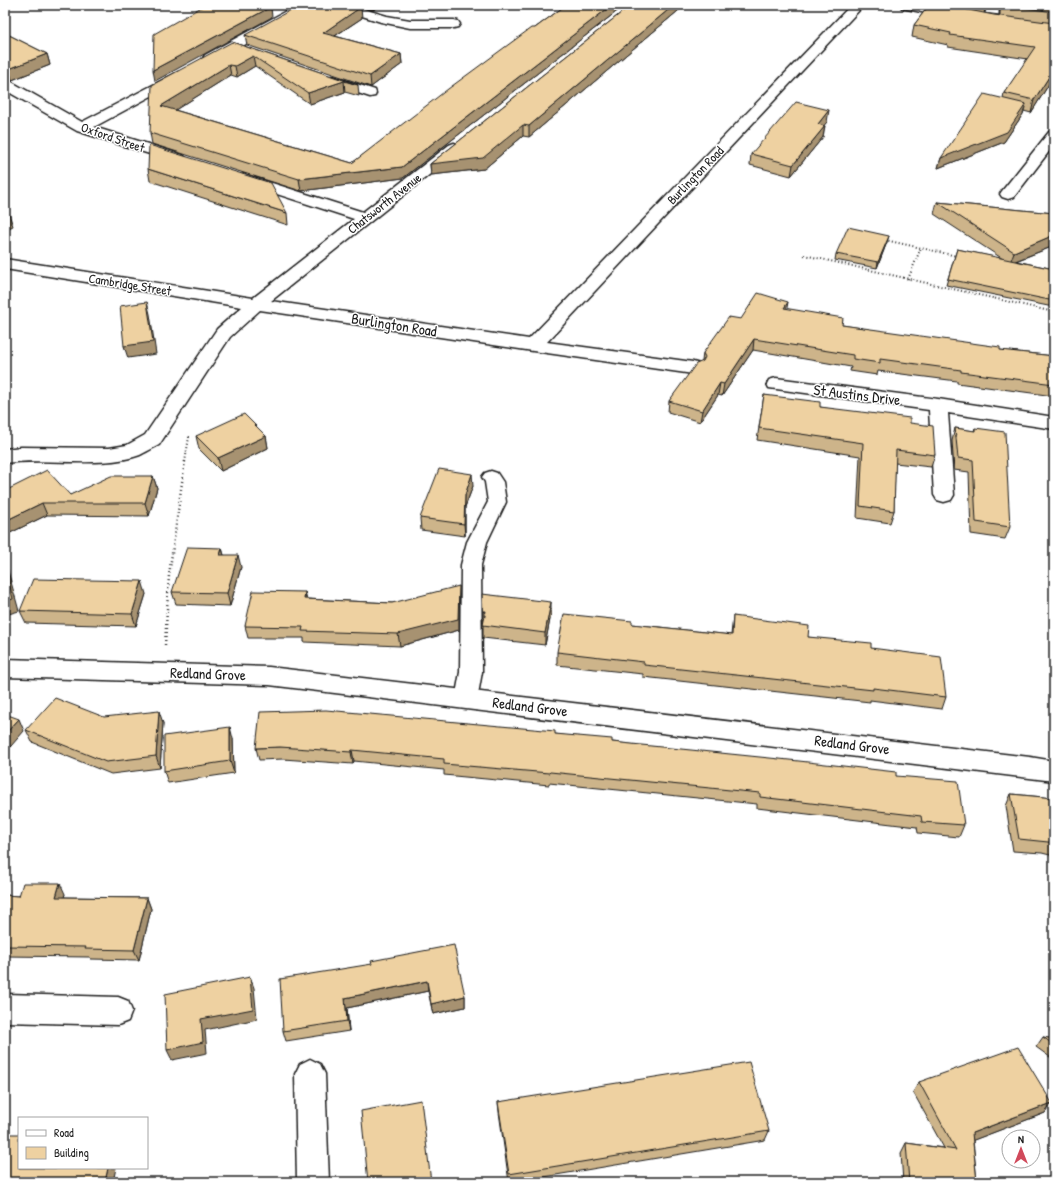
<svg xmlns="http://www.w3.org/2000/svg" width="1059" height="1187" font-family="'Patrick Hand',sans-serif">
<rect width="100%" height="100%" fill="#fff"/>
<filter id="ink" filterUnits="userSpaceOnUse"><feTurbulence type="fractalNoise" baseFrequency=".025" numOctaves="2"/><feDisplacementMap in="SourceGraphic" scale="8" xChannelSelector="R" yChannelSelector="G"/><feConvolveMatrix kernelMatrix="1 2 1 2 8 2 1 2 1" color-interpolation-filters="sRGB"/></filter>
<g filter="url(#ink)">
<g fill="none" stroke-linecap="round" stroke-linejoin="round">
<g stroke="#1c1c1c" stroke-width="3">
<path id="service" d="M 332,5 L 350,5 L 387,16 L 410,20 L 454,20 L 458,21 L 460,24 L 458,27 L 454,28 L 410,28 L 381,22 L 334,7 Z
M 332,76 L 375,90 L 376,93 L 375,96 L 370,97 L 328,83 L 326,80 L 328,77 Z
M 491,471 L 497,473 L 503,482 L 506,502 L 487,542 L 481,565 L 482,672 L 477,700 L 474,706 L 466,708 L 458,706 L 455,700 L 460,672 L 461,565 L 467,542 L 488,502 L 485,482 L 482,477 L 485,473 Z"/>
</g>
<g stroke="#1c1c1c" stroke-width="3">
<path id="minor" d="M 297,5 L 313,5 L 312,8 L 215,61 L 205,61 L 203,58 L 205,55 Z
M 851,5 L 864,5 L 547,342 L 693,362 L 700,364 L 702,368 L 700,372 L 693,374 L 533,351 L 260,310 L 230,337 L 159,445 C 153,448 146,452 140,455 C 102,469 46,457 5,463 L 5,449 L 21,447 L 109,448 L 127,445 L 145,435 L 217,329 L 242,307 L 5,269 L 5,259 L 253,298 L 354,219 L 240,182 L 237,179 L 240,176 L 245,174 L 250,176 L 363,212 L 449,145 L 454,143 L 459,145 L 462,148 L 459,151 L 271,301 L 529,339 Z
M 987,5 L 999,5 L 998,21 L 996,24 L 986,24 L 984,21 Z
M 178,72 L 183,73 L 185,76 L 183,79 L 94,127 L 183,155 L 186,158 L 183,161 L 178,163 L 77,131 L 5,90 L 5,80 L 10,81 L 82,122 Z
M 1054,131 L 1054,145 L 1014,197 L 1008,199 L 1002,197 L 1000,194 L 1002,191 L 1049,132 Z
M 776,378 L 938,399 L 1054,417 L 1054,429 L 948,413 L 954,495 L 951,500 L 944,502 L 937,500 L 934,495 L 929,410 L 769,388 L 767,384 L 769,380 Z
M 5,659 L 269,667 L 1030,757 L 1054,761 L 1054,781 L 269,685 L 5,677 Z
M 5,994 L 118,997 L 128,1001 L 132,1011 L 128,1021 L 118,1025 L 5,1022 Z
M 310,1059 L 320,1064 L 325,1074 L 329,1182 L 297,1182 L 295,1074 L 300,1064 Z"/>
</g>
<g stroke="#1c1c1c" stroke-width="3">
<path id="tertiary" d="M 901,5 L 925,5 L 960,12 L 961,15 L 960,18 L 955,19 L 902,8 Z"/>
</g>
<path stroke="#1c1c1c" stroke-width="2" stroke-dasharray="1 2.5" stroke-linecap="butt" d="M 885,240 L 957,256
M 804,255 L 1054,312
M 908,279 L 921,248
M 185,462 L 189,437 L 187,436"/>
<path stroke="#1c1c1c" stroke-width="2.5" stroke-dasharray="1 3" stroke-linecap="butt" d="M 165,645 L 169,575 L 185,461"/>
<use href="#service" fill="#fff" fill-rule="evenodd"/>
<use href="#minor" fill="#fff" fill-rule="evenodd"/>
<use href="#tertiary" fill="#fff" fill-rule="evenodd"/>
</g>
<path fill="#cdb48a" stroke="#1c1c1c" d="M 157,5 L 177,5 L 157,6 Z
M 268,5 L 295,5 L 286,10 Z
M 355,5 L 381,5 L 373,10 Z
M 566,5 L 625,5 L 403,178 L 301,191 L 152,144 L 150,133 L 232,42 L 358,85 L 359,96 L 345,92 L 310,104 L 255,66 L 237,77 L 231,75 L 175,110 L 352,163 Z
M 631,5 L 685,5 L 529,137 L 523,136 L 484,169 L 431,175 L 430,164 Z
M 929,5 L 986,5 L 984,13 L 1000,15 L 1000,5 L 1054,5 L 1054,76 L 1031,113 L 1024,111 L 1023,114 L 1004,142 L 938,168 L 941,158 L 1003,98 L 1004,93 L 1028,59 L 948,47 L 948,45 L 912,37 L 914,25 Z
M 362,18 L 335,36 L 401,54 L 402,64 L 371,87 L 247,45 L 245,35 Z
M 5,33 L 47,54 L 50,65 L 12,80 L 5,79 Z
M 827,122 L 824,125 L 823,137 L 791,176 L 750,165 L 751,154 Z
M 148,169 L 287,213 L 288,225 L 150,181 Z
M 937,202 L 1054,213 L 1054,246 L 1016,261 L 1054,269 L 1054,306 L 1053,307 L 946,285 L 957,249 L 1003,259 L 934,214 Z
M 887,242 L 877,268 L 835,260 L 836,254 Z
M 787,309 L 842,325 L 1000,350 L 1054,356 L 1054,396 L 957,383 L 957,381 L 878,371 L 877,375 L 850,371 L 851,367 L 753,350 L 722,396 L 718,395 L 700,422 L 668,412 L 669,401 L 702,361 L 703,353 L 741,319 Z
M 764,395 L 820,407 L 910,423 L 935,455 L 931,467 L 895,463 L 894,511 L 890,523 L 857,518 L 860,456 L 757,440 Z
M 955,428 L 974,431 L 975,428 L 1010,527 L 1005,539 L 971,534 L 969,472 L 954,470 L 952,441 Z
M 196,436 L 266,436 L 268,448 L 221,471 L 199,449 Z
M 153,476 L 157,488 L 149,516 L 47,515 L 8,534 L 5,531 L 5,491 L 70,495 Z
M 473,486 L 465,507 L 465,536 L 421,530 L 420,518 Z
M 222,548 L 224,555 L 241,567 L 230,606 L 176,604 L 172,592 Z
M 305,592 L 307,599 L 392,603 L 459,597 L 459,630 L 400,646 L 304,642 L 304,638 L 248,638 L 245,626 Z
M 146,594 L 136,626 L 26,623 L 20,611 Z
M 551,614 L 545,645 L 483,638 L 483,625 Z
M 733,616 L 808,637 L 871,648 L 946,697 L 942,709 L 870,700 L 870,702 L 643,677 L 643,674 L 557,665 L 557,652 L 632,624 L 731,635 Z
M 163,723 L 160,768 L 111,774 L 32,742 L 26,730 Z
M 555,734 L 612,742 L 896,776 L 964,825 L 959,837 L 918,833 L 917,827 L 757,808 L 757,804 L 549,783 L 549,785 L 444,775 L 444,770 L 354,761 L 353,764 L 283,759 L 259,760 L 256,748 Z
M 233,739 L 234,773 L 168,783 L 164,771 Z
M 1011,794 L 1054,798 L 1054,856 L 1042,853 L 1013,851 L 1006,806 Z
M 65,894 L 64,897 L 147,898 L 151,909 L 139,960 L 91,959 L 90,957 L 5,956 L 5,895 L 19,896 Z
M 372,964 L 465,996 L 465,1007 L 433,1014 L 428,991 L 347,1008 L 349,1031 L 286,1041 L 283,1031 Z
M 1043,1037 L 1054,1039 L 1054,1060 L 1036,1047 Z
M 919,1082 L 1052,1103 L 1045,1113 L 973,1140 L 977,1182 L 903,1182 L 901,1153 L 906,1143 L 944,1148 L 913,1092 Z
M 498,1102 L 769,1131 L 765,1140 L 514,1182 L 509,1182 L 499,1112 Z"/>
<path fill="#a79271" stroke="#1c1c1c" d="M 285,5 L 295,5 L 286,10 Z
M 373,5 L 381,5 L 373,10 Z
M 612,5 L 625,5 L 403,178 L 301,191 L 299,179 L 402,167 Z
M 674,5 L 685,5 L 529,137 L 529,126 Z
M 271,7 L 272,17 L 155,81 L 153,70 Z
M 361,7 L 362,18 L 324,43 L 323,33 Z
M 47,54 L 50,65 L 12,80 L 9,69 Z
M 401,54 L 402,64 L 371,87 L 370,76 Z
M 253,56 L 255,66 L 237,77 L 235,66 Z
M 229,65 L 231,75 L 164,117 L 161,106 Z
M 1054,69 L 1054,76 L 1031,113 L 1034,100 Z
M 344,81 L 345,92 L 310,104 L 308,93 Z
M 1026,104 L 1023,114 L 1004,142 L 938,168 L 941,158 Z
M 829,110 L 827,122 L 816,135 L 818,124 Z
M 523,125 L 523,136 L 484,169 L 431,175 L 430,164 Z
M 825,126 L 823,137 L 791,176 L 793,165 Z
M 9,214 L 13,226 L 5,230 L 5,216 Z
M 1054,235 L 1054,246 L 1010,263 L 1014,252 Z
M 889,236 L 887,242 L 877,268 L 878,262 Z
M 147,302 L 150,314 L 156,354 L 128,358 L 124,346 Z
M 788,302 L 786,313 L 784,308 Z
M 754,339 L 753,350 L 722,396 L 724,384 Z
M 720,383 L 718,395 L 700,422 L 702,411 Z
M 266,436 L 268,448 L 221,471 L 218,458 Z
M 472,474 L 473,486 L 465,507 L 465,536 L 464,524 L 465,495 Z
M 153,476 L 157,488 L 149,516 L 145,503 Z
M 42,503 L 47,515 L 8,534 L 5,527 L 5,521 Z
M 222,548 L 225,560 L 220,555 Z
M 238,555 L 241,567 L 230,606 L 227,593 Z
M 5,560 L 19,611 L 5,615 Z
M 142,581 L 146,594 L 136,626 L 132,614 Z
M 459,586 L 459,630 L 400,646 L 398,634 Z
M 305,592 L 307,603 L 304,599 Z
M 551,602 L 551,614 L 545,645 L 545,633 Z
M 483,611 L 486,611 L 483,624 Z
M 159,711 L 163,723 L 160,768 L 156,756 Z
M 19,719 L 24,731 L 5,753 L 5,734 Z
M 230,727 L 233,739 L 234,773 L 230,761 Z
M 352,750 L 354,761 L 353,764 L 351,752 Z
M 60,883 L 65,894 L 61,907 L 56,897 Z
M 147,898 L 151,909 L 139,960 L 134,950 Z
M 250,977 L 254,988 L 257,1019 L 205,1030 L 207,1053 L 172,1060 L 167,1050 L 201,1019 Z
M 427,981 L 428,991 L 347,1008 L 349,1031 L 347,1021 L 345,998 Z
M 465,996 L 465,1007 L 433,1014 L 431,1004 Z
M 1052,1103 L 1045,1113 L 966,1143 L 972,1133 Z
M 5,1126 L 8,1129 L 5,1139 Z
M 108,1168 L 116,1168 L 113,1182 L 105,1182 Z"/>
<path fill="#eed1a1" stroke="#1c1c1c" d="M 205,5 L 264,5 L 271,7 L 153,70 L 154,34 Z
M 300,5 L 355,5 L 361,7 L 323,33 L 401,54 L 370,76 L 245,35 Z
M 566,5 L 612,5 L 402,167 L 299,179 L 150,133 L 152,85 L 232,42 L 358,85 L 344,81 L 308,93 L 253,56 L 235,66 L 229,65 L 161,106 L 352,163 L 448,89 L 531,28 L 535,28 Z
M 631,5 L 674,5 L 529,126 L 523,125 L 483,158 L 430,164 Z
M 929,5 L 943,5 L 994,15 L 1054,23 L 1054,69 L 1034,100 L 1004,93 L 1035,47 L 950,35 L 951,33 L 914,25 Z
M 1004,5 L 1054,5 L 1054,12 Z
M 5,33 L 47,54 L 9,69 L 5,69 Z
M 984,94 L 1026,104 L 1007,132 L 941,158 Z
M 796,102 L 829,110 L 818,124 L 825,126 L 793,165 L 751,154 Z
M 149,145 L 271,183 L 287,213 L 148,169 Z
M 937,202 L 1054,213 L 1054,235 L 1014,252 Z
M 5,212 L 9,214 L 5,216 Z
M 848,227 L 889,236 L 878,262 L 836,254 Z
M 957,249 L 1054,269 L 1054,301 L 948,279 Z
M 758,293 L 788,302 L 784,308 L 843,318 L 842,325 L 1000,347 L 1000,350 L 1054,356 L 1054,384 L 961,372 L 961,370 L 880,359 L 880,363 L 853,359 L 853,355 L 754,339 L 724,384 L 720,383 L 702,411 L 669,401 L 696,364 L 703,361 L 705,357 L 703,353 L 729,317 L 741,319 Z
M 147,302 L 153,342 L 124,346 L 120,306 Z
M 764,395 L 820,402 L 820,407 L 910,418 L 910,423 L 933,426 L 935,455 L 896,450 L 894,511 L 860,506 L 863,443 L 759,428 Z
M 244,414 L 266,436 L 218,458 L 196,436 Z
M 955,428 L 975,431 L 975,428 L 1005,432 L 1010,527 L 976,522 L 973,460 L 958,458 Z
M 439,469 L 472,474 L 465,495 L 464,524 L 420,518 Z
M 47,470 L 70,495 L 111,476 L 153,476 L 145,503 L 42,503 L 5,521 L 5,491 Z
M 187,547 L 222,548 L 220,555 L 238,555 L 227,593 L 172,592 Z
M 5,566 L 13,599 L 5,601 Z
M 33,579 L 142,581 L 132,614 L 20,611 Z
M 459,586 L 458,619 L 398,634 L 302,631 L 303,627 L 245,626 L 253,591 L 305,592 L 304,599 L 392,603 Z
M 482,594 L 551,602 L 545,633 L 483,625 L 486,611 L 483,611 Z
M 564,614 L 632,621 L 632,624 L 732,635 L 733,616 L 809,626 L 808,637 L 871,643 L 871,648 L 941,657 L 946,697 L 873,688 L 873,690 L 644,665 L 644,662 L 557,652 Z
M 55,698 L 104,717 L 159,711 L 156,756 L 106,762 L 26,730 Z
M 326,710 L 555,731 L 555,734 L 612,739 L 612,742 L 799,761 L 896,772 L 896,776 L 958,781 L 964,825 L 922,822 L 921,816 L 760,797 L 760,793 L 550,772 L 549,773 L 444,764 L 444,759 L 352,750 L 351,752 L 280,747 L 256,748 L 260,712 Z
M 5,714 L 19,719 L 5,734 Z
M 230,727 L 230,761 L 164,771 L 164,736 Z
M 1011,794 L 1054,798 L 1054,843 L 1048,842 L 1019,839 Z
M 23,883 L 60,883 L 56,897 L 147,898 L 134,950 L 85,949 L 86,947 L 5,946 L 5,895 L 19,896 Z
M 454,945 L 465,996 L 431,1004 L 427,981 L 345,998 L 347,1021 L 283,1031 L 280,979 L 372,964 L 371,961 Z
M 250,977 L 253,1009 L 201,1019 L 203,1042 L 167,1050 L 165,994 Z
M 1043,1037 L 1054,1039 L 1054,1045 Z
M 1018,1047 L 1052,1103 L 972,1133 L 977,1182 L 909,1182 L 906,1143 L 956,1150 L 919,1082 Z
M 749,1062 L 769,1131 L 509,1174 L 498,1102 Z
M 421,1100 L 431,1182 L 368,1182 L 361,1111 Z
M 5,1134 L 19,1134 L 19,1168 L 108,1168 L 105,1182 L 5,1182 Z"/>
</g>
<g text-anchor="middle" stroke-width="3" stroke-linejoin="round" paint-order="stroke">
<g font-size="13" fill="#1c1c1c" stroke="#fff">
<text transform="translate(113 137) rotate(19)" y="5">Oxford Street</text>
<text transform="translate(695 175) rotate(-46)" y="5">Burlington Road</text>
<text transform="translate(384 203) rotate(-38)" y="5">Chatsworth Avenue</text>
<text transform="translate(130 284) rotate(9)" y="5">Cambridge Street</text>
</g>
<g font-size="15" fill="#1c1c1c" stroke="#fff">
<text transform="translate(394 325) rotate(9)" y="5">Burlington Road</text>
<text transform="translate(857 395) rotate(7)" y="5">St Austins Drive</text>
<text transform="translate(208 674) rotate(2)" y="5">Redland Grove</text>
<text transform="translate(530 707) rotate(7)" y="5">Redland Grove</text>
<text transform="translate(852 745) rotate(7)" y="5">Redland Grove</text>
</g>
</g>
<rect width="1059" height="1187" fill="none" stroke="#fff" stroke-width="20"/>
<rect x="10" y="10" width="1039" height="1167" fill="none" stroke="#1c1c1c" stroke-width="1.5" filter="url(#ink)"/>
<rect x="18" y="1117" width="130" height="52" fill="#ffffff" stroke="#a4a4a4"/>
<rect x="26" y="1130" width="20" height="6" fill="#ffffff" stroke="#a4a4a4"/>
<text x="54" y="1137" font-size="12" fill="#1c1c1c">Road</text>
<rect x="26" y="1147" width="20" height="12" fill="#eed1a1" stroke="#a4a4a4"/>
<text x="54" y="1157" font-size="12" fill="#1c1c1c">Building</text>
<g transform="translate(1021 1149)"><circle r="19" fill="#ffffff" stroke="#a4a4a4"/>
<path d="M0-3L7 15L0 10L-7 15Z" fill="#d1495b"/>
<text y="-6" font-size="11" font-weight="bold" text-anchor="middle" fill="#1c1c1c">N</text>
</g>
</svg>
